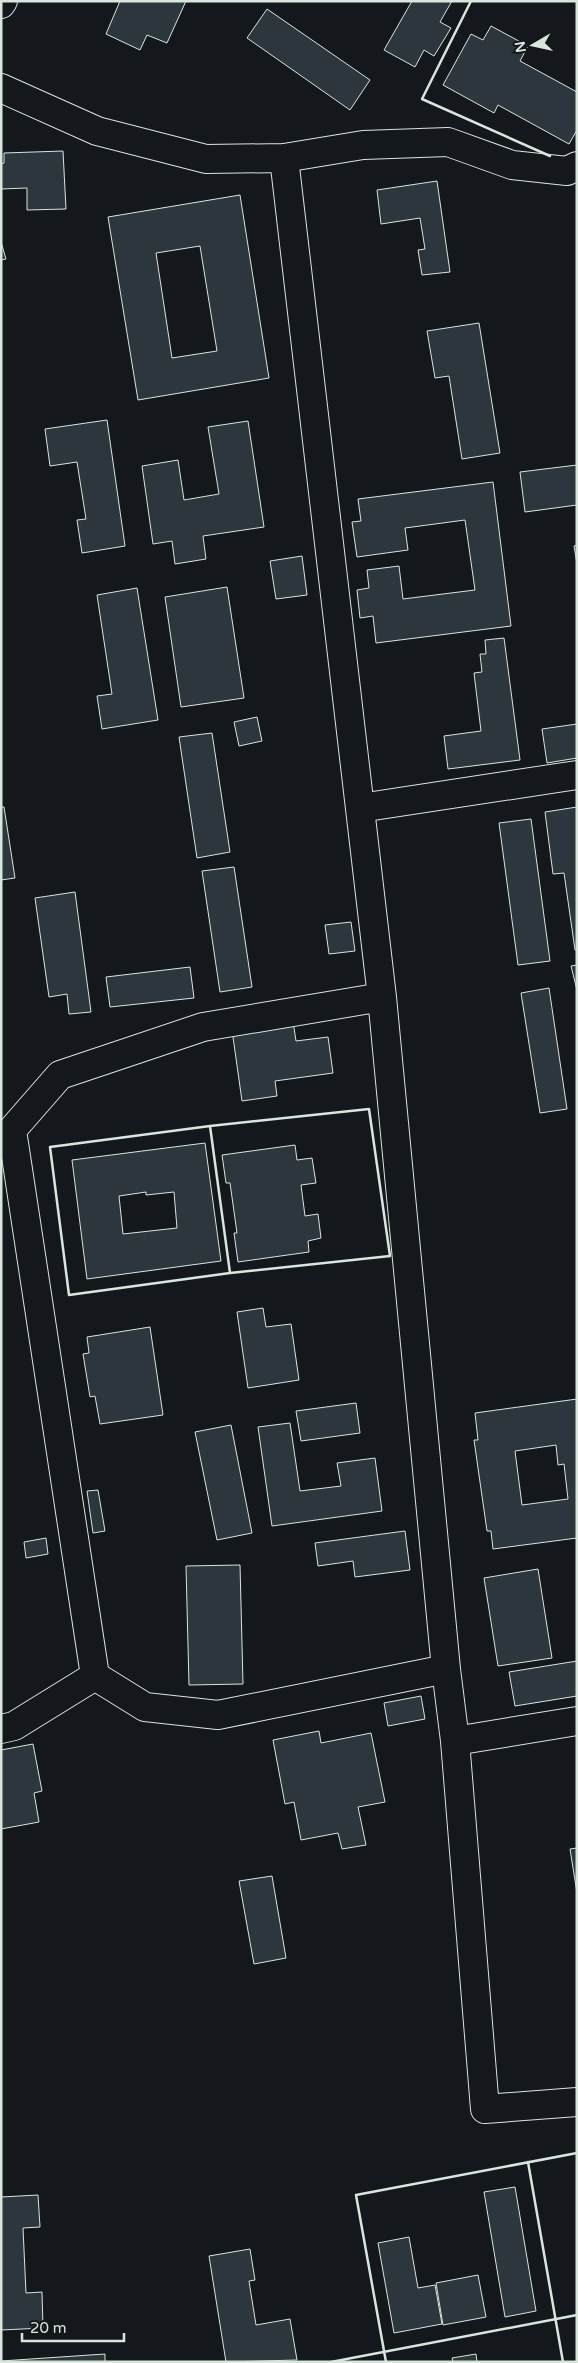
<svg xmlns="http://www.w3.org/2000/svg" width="578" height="2363" font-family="'Varela Round',sans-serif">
<rect width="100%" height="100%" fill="#14181c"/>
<path fill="#2c363c" stroke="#d8e6dc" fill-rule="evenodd" d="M 186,1 L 167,43 L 147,35 L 140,50 L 106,34 L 120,1 Z
M 412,1 L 452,1 L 440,22 L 451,28 L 434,56 L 424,50 L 415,67 L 384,50 Z
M 267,9 L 370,80 L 350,110 L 247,38 Z
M 491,26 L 528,46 L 520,61 L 577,92 L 577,130 L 569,144 L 498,105 L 494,113 L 443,85 L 471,34 L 483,40 Z
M 63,151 L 66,209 L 27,210 L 27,188 L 1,189 L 1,164 L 4,163 L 4,153 Z
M 437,181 L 450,272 L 422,275 L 418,250 L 425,249 L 420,218 L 381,224 L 377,190 Z
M 240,195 L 269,378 L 138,400 L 108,217 ZM 200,246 L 217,351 L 172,358 L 156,253 Z
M 1,242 L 6,259 L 1,260 Z
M 479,323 L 500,453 L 462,459 L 449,376 L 435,378 L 427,331 Z
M 107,420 L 125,546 L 82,553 L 77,520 L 86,519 L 77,462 L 50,466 L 45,429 Z
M 248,421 L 264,527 L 203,536 L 206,559 L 175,564 L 172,541 L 153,544 L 142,466 L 178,460 L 184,500 L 219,494 L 208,427 Z
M 577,465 L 577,505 L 525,512 L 520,472 Z
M 493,482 L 511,626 L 376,643 L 373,616 L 360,618 L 357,590 L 369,588 L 367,570 L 399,566 L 403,599 L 475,590 L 465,520 L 405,528 L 408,550 L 357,557 L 352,522 L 361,521 L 358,499 Z
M 577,545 L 577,564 L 574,546 Z
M 302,556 L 307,595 L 276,599 L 270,561 Z
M 227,587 L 244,698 L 181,707 L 165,597 Z
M 137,588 L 158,720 L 102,729 L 97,696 L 112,694 L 97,595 Z
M 504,638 L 520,760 L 448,769 L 444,736 L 481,731 L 474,673 L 482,672 L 480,654 L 486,654 L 485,640 Z
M 257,717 L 262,741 L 239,746 L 234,722 Z
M 577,724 L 577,758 L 547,763 L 542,729 Z
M 212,733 L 230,852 L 197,858 L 179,737 Z
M 1,807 L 4,807 L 15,878 L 1,880 Z
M 577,807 L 577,950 L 575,950 L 564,873 L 553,874 L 545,812 Z
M 531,819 L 550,961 L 518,965 L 499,823 Z
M 234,867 L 252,987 L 220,992 L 202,871 Z
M 75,892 L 91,1012 L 69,1014 L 67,994 L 49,997 L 35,898 Z
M 351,922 L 355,951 L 329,954 L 325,925 Z
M 577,965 L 577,990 L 571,966 Z
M 190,967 L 194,998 L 110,1007 L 106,977 Z
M 549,988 L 567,1109 L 540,1113 L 521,993 Z
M 293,1021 L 296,1041 L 328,1037 L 333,1073 L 275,1081 L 277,1096 L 242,1101 L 232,1030 Z
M 205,1143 L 221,1261 L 87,1279 L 72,1160 ZM 146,1192 L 146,1195 L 174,1192 L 177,1228 L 123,1234 L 119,1196 Z
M 295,1145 L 297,1160 L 312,1158 L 316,1183 L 301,1185 L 305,1216 L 318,1214 L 321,1238 L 308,1241 L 309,1252 L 238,1262 L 234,1233 L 237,1233 L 230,1183 L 226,1183 L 222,1155 Z
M 263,1308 L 266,1327 L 291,1324 L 299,1380 L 248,1388 L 237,1312 Z
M 150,1327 L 163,1415 L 100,1424 L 95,1396 L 90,1397 L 83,1354 L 89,1353 L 87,1337 Z
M 577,1399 L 577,1538 L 493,1549 L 491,1531 L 487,1531 L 474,1440 L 478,1440 L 475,1413 ZM 556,1445 L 558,1465 L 564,1464 L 568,1499 L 522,1505 L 515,1451 Z
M 356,1403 L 360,1433 L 301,1441 L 296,1411 Z
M 290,1423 L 300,1491 L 341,1486 L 337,1463 L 375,1458 L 382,1511 L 272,1526 L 258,1427 Z
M 231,1425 L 252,1533 L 217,1540 L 195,1432 Z
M 98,1490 L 105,1531 L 93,1533 L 87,1491 Z
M 405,1531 L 410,1570 L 355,1577 L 353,1561 L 318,1566 L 315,1543 Z
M 46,1538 L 48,1554 L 26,1558 L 24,1542 Z
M 240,1565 L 243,1684 L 189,1685 L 186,1566 Z
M 538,1569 L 552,1658 L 498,1666 L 484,1578 Z
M 577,1661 L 577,1696 L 515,1706 L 509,1672 Z
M 421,1696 L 425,1719 L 388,1726 L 384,1703 Z
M 319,1731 L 321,1743 L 371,1733 L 385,1802 L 358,1807 L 366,1845 L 342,1849 L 338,1833 L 301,1840 L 294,1802 L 285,1804 L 273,1740 Z
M 33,1744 L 42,1791 L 34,1793 L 39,1822 L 1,1829 L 1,1750 Z
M 577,1848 L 577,1893 L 570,1849 Z
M 272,1876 L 286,1958 L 254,1964 L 239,1881 Z
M 515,2187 L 536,2311 L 505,2317 L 484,2192 Z
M 38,2195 L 40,2227 L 23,2228 L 26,2293 L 42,2292 L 43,2328 L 1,2330 L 1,2197 Z
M 409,2237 L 418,2288 L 435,2285 L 442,2324 L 394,2333 L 378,2243 Z
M 250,2249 L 255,2280 L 249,2281 L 256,2325 L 290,2319 L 297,2360 L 226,2362 L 209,2256 Z
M 478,2275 L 486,2317 L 443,2325 L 436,2283 Z
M 105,2354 L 105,2362 L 1,2362 L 1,2361 Z
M 476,2354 L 477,2362 L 453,2362 L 452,2358 Z"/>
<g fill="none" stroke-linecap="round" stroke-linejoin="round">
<g stroke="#d8e6dc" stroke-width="30">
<path id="street" d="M 1,4 L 3,1
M 1,88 L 97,131 L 206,159 L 284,158 L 363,145 L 448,142 L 512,165 L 567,171 L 577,166
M 284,158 L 382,997 L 446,1669 L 455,1741 L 485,2109 L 577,2102
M 360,808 L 577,775
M 382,997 L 203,1027 L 60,1075 L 12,1130 L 95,1676 L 145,1707 L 218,1715 L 446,1669
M 1,1729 L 14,1726 L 95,1676
M 455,1741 L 577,1721"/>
</g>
<use href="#street" stroke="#14181c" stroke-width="28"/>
<path stroke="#d8e6dc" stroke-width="2.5" d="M 471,1 L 422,99 L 550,156
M 210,1126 L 50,1147 L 69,1295 L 230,1273 L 390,1256 L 369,1109 L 210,1126 L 230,1273
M 528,2162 L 563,2362
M 331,2362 L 577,2315
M 386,2362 L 356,2195 L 577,2153"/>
</g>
<rect width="578" height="2363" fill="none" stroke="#d8e6dc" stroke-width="5"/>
<g transform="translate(533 45) rotate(261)" stroke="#14181c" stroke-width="4" paint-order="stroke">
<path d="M0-4L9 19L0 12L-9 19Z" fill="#d8e6dc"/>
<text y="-8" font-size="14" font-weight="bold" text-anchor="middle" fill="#d8e6dc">N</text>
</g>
<path d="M22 2333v8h102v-8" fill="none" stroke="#d8e6dc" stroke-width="2.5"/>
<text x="30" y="2333" font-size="15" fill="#d8e6dc" stroke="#14181c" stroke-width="4" paint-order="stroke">20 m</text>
</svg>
